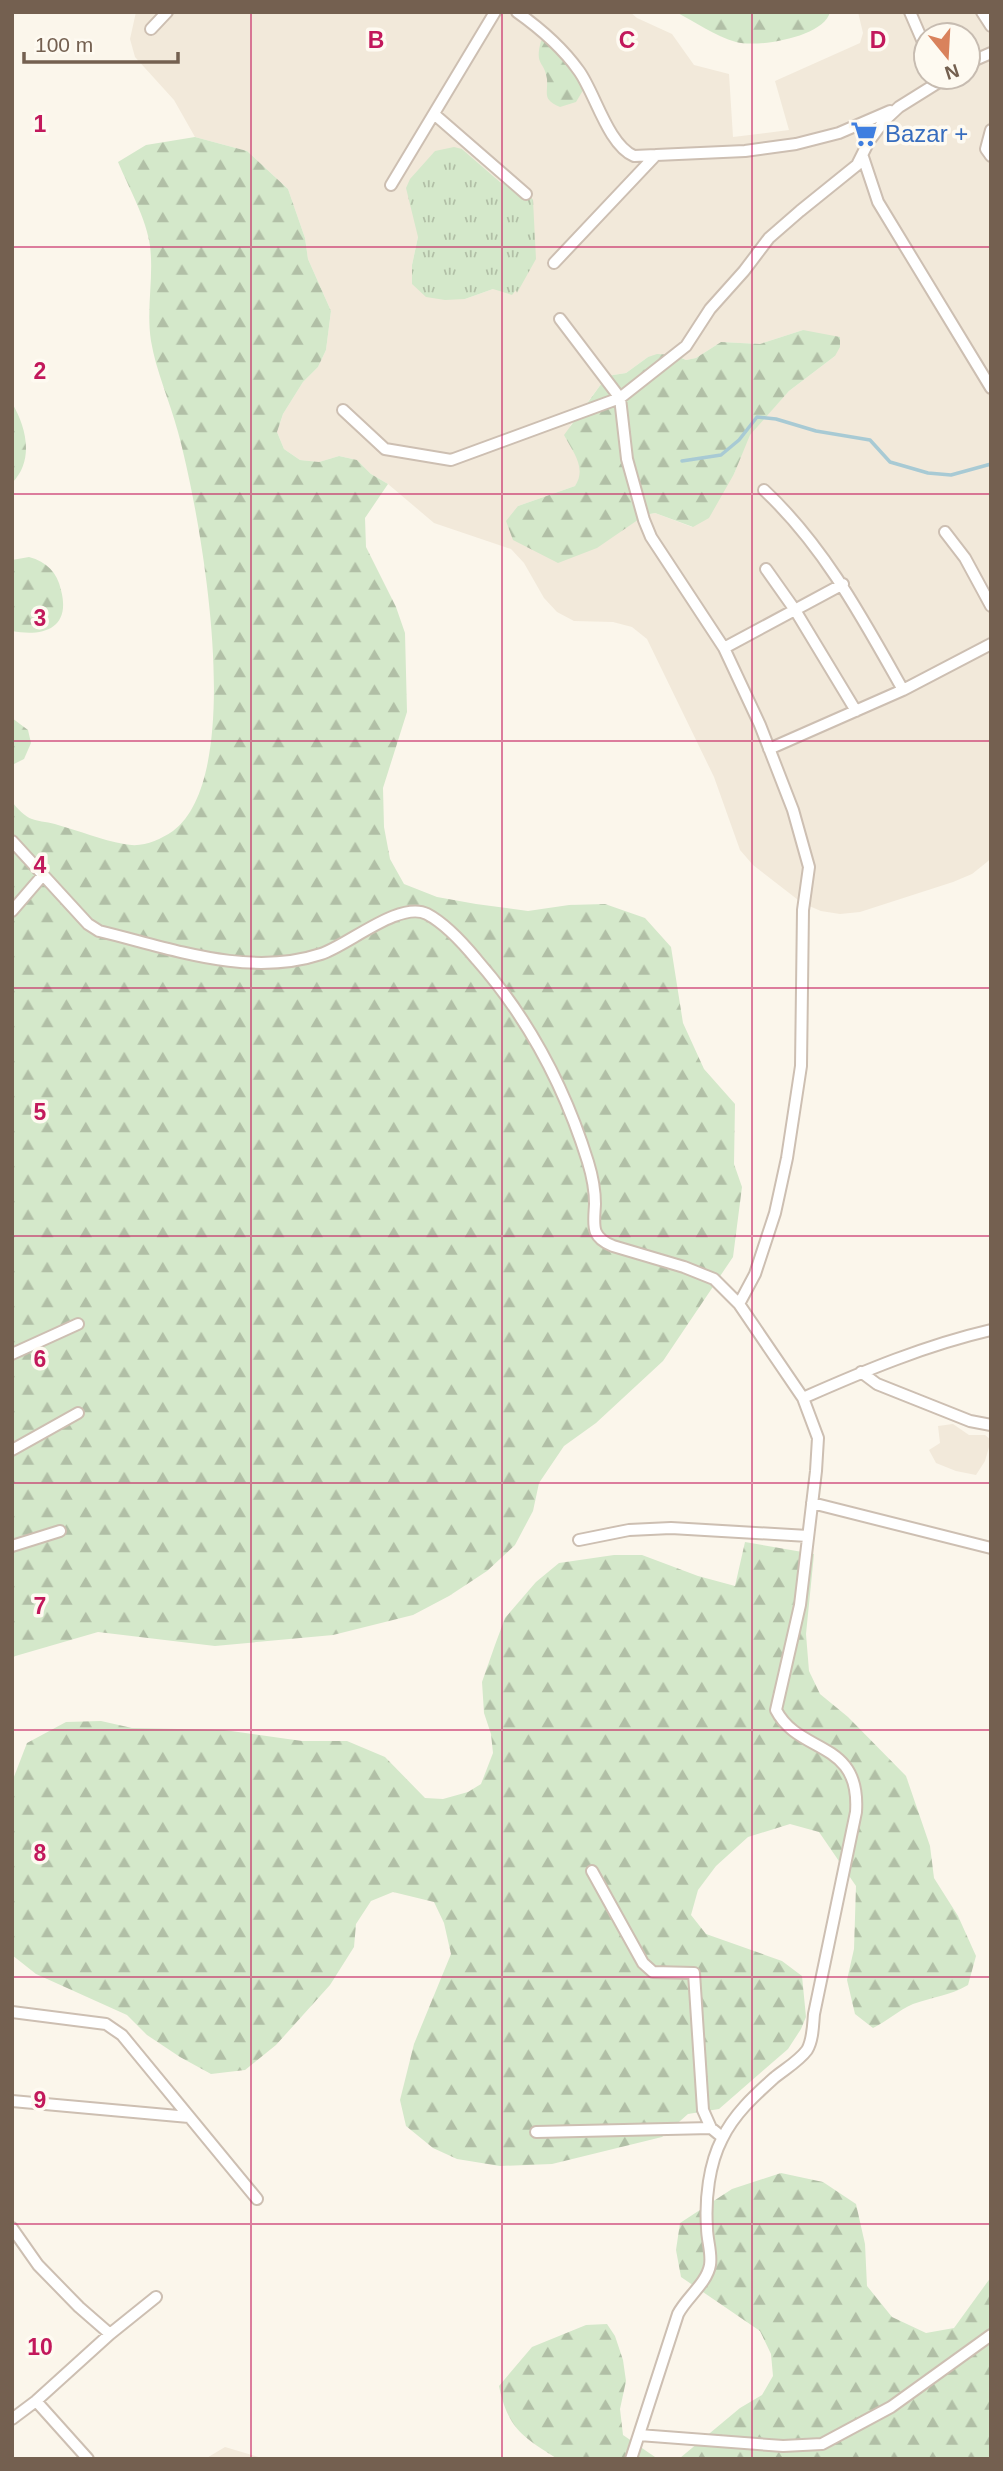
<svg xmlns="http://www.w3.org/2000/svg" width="1003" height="2471" font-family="Arial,sans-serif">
<defs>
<pattern id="grass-tufts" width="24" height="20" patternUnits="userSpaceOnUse" patternTransform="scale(1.75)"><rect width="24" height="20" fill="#d4e8ca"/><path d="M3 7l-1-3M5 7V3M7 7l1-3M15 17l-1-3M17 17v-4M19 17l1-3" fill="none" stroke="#b1bfa6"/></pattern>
<pattern id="forest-firs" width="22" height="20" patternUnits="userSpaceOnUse" patternTransform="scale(1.75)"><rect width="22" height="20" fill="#d4e8ca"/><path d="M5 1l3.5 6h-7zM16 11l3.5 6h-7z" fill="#b1bfa6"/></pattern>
</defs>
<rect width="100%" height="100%" fill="#fbf6eb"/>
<path fill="#f2e9da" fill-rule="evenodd" d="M 136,12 L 630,12 L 637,18 L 672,34 L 694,65 L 729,74 L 733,137 L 789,130 L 775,81 L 860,43 L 863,33 L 858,12 L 991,12 L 991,858 L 987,862 L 972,874 L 953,882 L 860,912 L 840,914 L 821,911 L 802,903 L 753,865 L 740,850 L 714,777 L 647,639 L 632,627 L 613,622 L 574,621 L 557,612 L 544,598 L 524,563 L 511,549 L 434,523 L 388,484 L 371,474 L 357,460 L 339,456 L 319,462 L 300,460 L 284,449 L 277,432 L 283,414 L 303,382 L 318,367 L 326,350 L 331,311 L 308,259 L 305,238 L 288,189 L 247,151 L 195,137 L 174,100 L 135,57 L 130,39 ZM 926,35 L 968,35 L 968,77 L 926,77 ZM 462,149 L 500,182 L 527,192 L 493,289 L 465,299 L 412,265 L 418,237 ZM 803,330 L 835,356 L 789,391 L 749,435 L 734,474 L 692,527 L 655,513 L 645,515 L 518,506 L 575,486 L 581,478 L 581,468 L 570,426 L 607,376 L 626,373 L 648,357 L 675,355 L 686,360 L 696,358 L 721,342 L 760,344 Z
M 953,1424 L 969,1435 L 985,1435 L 991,1440 L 985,1461 L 976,1475 L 956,1471 L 936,1463 L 929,1450 L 940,1443 L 938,1426 Z
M 225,2447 L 265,2459 L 205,2459 Z"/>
<path fill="url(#grass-tufts)" d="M 454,147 L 462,149 L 500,182 L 527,192 L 533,200 L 536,259 L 517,293 L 516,290 L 512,295 L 493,289 L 465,299 L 445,300 L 426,297 L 412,284 L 412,265 L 418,237 L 406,188 L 410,179 L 435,151 Z"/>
<path fill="url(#forest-firs)" d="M 676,12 L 830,12 C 824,37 758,48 736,42 C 715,36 695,22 676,12 Z
M 548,36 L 585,87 L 576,102 L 560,107 C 542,99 548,95 547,79 C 545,61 534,66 541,41 Z
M 195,137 L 247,151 L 288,189 L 305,238 L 308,259 L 331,311 L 326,350 L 318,367 L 303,382 L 283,414 L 277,432 L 284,449 L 300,460 L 319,462 L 339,456 L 357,460 L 371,474 L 388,484 L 365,518 L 366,547 L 396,607 L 405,633 L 407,712 L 383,788 L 384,827 L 390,859 L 404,884 L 437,897 L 476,904 L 528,911 L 569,905 L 605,904 L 645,918 L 671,947 L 683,1023 L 704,1069 L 735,1104 L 734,1164 L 742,1187 L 733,1257 L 663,1361 L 596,1423 L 564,1446 L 539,1483 L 533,1511 L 515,1545 L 487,1571 L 449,1596 L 413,1615 L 333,1635 L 215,1646 L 98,1632 L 12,1657 L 12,802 C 17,808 25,817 32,819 C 40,822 50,822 58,825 C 80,831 101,840 124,844 C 142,848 158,841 173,831 C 249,774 200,513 178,432 C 170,402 156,371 151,341 C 146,309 154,277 150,246 C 147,220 128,186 118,162 L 146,145 Z
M 803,330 L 840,337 L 840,347 L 835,356 L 789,391 L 750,435 L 734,474 L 709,518 L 693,527 L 655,513 L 645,515 L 597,548 L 558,563 L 513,540 L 506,521 L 518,506 L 575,486 C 587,468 573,452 564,435 L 607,376 L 626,373 L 648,357 L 657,354 L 675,355 L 686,360 L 696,358 L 721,342 L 760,344 Z
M 12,403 C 27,428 34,461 12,483 Z
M 29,557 C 47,562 57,572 61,590 C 71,628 44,637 12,631 L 12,560 Z
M 12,718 L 28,730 L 31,743 L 24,759 L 12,765 Z
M 745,1542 L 814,1554 L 806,1634 L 809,1671 L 820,1694 L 848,1717 L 906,1776 L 930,1846 L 934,1878 L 958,1916 L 976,1956 L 968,1985 C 949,1996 932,1997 913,2004 C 899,2010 887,2021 873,2028 L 855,2014 L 847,1980 L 854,1949 L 856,1886 L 819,1832 L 790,1824 L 748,1837 L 716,1866 L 698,1890 L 691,1915 L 706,1934 L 782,1961 L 802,1976 L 806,2017 L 801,2029 L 788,2049 L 719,2109 L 688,2114 L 662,2137 L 552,2164 L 500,2166 L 457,2159 L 433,2148 L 406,2126 L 400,2100 L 414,2044 L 451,1954 L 444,1923 L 434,1902 L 393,1892 L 371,1901 L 356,1924 L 354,1947 L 330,1985 L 276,2045 L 245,2070 L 211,2074 L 180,2057 L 147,2035 L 127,2015 L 36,1974 L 12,1955 L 12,1782 L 27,1743 L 66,1722 L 101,1721 L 132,1728 L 224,1730 L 302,1741 L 347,1741 L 385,1757 L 425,1798 L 443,1799 L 468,1792 L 481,1784 L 493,1753 L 491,1734 L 484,1713 L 482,1682 L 495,1645 L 505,1618 L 536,1582 L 559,1563 L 614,1555 L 642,1555 L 698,1576 L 735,1586 Z
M 781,2173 L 823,2182 L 856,2204 L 865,2244 L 867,2286 L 892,2317 L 926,2333 L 954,2328 L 991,2277 L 991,2459 L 558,2459 C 523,2437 508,2429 499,2386 L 532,2347 L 586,2325 L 607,2324 L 615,2336 L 623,2360 L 626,2381 L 620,2409 L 623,2435 L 655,2457 L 680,2458 L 740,2408 L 762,2395 L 773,2376 L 771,2354 L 760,2331 L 681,2277 L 676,2250 L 680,2223 L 732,2189 Z"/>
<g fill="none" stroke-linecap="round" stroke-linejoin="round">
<path stroke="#a8cad4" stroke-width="3.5" d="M 682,461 L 721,455 L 739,440 L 757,417 L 776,419 L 816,431 L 870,440 L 890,462 L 928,473 L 951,475 L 991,464"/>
<g stroke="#cdbfb2" stroke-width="14">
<path id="street" d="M 517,12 C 541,29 562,47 579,71 C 595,93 608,145 634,156 L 745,151 L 796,144 L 839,133 L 890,111
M 910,12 L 926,49
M 982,12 L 991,26
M 151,29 L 167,12
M 968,63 L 991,53
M 434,114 L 526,194
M 991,130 L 986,149 L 991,156
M 863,157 L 878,202 L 991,388
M 391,185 L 495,12
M 554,263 L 656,155
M 560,319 L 620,398 L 627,459 L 644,520 L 651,537 L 724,648 L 760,725 L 793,810 L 809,867 L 803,910 L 801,1066 L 787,1158 L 775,1213 L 755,1274 L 739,1304
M 343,410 L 385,449 L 451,460 L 620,398 L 686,346 L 710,309 L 744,271 L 769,238 L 800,211 L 857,165 L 869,141 L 884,121 L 899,107 L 947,77
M 764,490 C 824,546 863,619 903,690
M 945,532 L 965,558 L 991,606
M 766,569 L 795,610 L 856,711
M 724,648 L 843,584
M 769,749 L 903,690 L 991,644
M 12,841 L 88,924 L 99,931 C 170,948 248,978 321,954 C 347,946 400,900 427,914 C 446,924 463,943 477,960 C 528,1018 565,1088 588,1162 C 592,1175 595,1190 595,1204 C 594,1225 590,1237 613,1246 L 684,1267 L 714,1279 L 739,1304 L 803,1398
M 12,911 L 43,875
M 12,1354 L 78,1324
M 861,1372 L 877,1384 L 970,1421 L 991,1425
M 12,1450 L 78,1413
M 812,1503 L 991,1548
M 579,1540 L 629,1530 L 671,1528 L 808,1536
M 12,1546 L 60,1531
M 592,1871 L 643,1963 L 653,1972 L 694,1973 L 703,2110 L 711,2128 L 722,2137
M 12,2012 L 106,2024 L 122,2035 L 257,2199
M 12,2101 L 189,2117
M 536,2132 L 711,2128
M 12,2228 L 38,2265 L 79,2307 L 110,2334
M 36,2401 L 88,2459
M 12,2419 L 36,2401 L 110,2334 L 156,2297
M 639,2435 L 783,2446 L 822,2444 L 891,2407 L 991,2335
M 631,2459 L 678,2314 C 686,2298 707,2283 710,2265 C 712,2253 707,2240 707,2228 C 705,2199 709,2164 722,2139 C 734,2114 754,2096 774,2078 C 785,2069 799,2061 807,2050 C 813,2040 813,2025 814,2014 L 856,1812 C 861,1739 799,1755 776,1710 L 800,1605 L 816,1471 L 818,1438 L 803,1398 C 864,1371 926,1345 991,1330"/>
</g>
<use href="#street" stroke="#fff" stroke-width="10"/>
</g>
<path fill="none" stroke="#c2185b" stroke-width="2" stroke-opacity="0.55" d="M 251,12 L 251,2459M 502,12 L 502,2459M 752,12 L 752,2459M 12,247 L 991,247M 12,494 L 991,494M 12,741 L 991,741M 12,988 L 991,988M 12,1236 L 991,1236M 12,1483 L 991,1483M 12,1730 L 991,1730M 12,1977 L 991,1977M 12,2224 L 991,2224"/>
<defs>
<g id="supermarket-bare" transform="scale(2.1)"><path d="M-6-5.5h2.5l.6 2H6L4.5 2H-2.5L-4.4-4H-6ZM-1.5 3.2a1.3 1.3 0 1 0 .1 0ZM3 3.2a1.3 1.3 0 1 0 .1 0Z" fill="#3f7fe0" stroke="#fefaf1" stroke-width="2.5" paint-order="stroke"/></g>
</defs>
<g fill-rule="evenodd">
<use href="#supermarket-bare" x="864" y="134"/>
</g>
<g text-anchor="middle" stroke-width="7" stroke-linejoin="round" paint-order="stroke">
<g font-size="24" fill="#366cbe" stroke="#fefaf1" text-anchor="start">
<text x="885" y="142">Bazar +</text>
</g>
</g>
<g font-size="23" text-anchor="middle" font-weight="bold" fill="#c2185b" stroke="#fefaf1" stroke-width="7" stroke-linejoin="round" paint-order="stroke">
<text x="376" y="48">B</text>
<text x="627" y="48">C</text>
<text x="878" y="48">D</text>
<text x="40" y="132">1</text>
<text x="40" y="379">2</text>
<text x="40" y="626">3</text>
<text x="40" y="873">4</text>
<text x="40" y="1120">5</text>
<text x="40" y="1367">6</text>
<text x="40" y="1614">7</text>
<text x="40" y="1861">8</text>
<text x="40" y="2108">9</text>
<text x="40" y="2355">10</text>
</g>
<rect width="1003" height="2471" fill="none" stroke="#746050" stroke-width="28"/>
<g transform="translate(947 56) rotate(162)"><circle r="33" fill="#fefaf1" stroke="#c7bcb1" stroke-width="2"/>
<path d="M0-5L12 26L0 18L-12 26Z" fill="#d9825c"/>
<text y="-10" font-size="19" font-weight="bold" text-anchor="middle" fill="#746050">N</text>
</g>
<path d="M24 52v10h154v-10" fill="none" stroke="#746050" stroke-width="3.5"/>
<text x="35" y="52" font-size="21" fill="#746050" stroke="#fefaf1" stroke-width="5" paint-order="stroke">100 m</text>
</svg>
